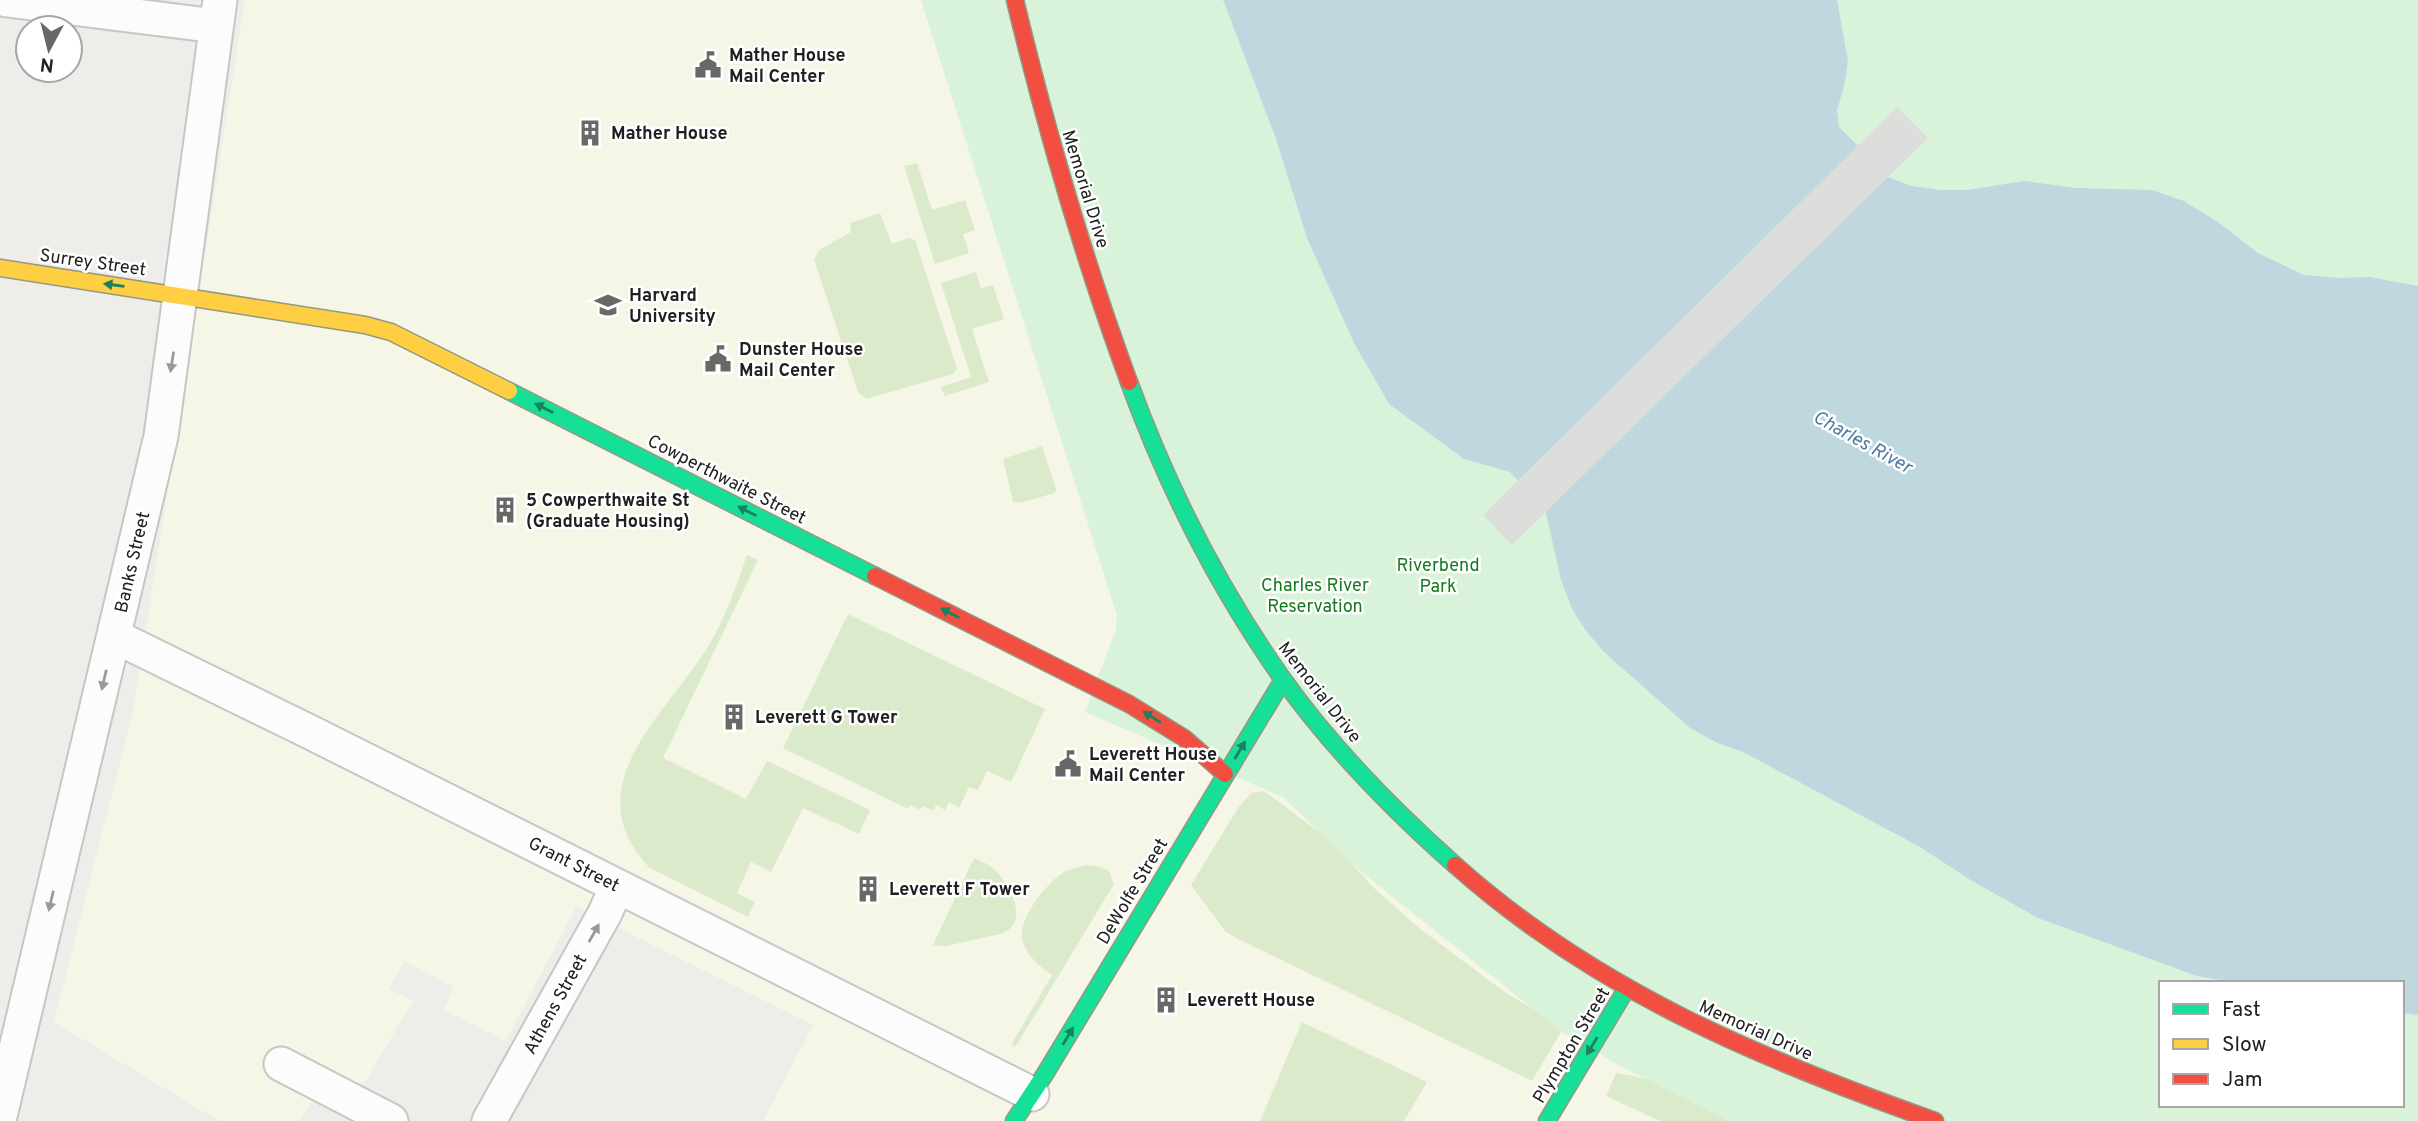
<svg xmlns="http://www.w3.org/2000/svg" width="2418" height="1121" font-family="Overpass,sans-serif">
<rect width="100%" height="100%" fill="#eeedea"/>
<path fill="#f6f6e7" d="M 245,0 L 921,0 L 1117,615 L 1116,629 L 1085,712 L 1283,797 L 1353,865 L 1561,1031 L 1620,1066 L 1729,1121 L 763,1121 L 813,1025 L 576,907 L 506,1041 L 444,1010 L 454,987 L 404,961 L 389,989 L 413,1001 L 365,1082 L 319,1091 L 300,1121 L 219,1121 L 54,1022 L 133,712 Z"/>
<path fill="#dbeacb" d="M 917,163 L 932,210 L 965,200 L 975,230 L 963,234 L 969,253 L 935,264 L 904,166 Z
M 880,213 L 892,244 L 909,238 L 915,240 L 957,369 L 953,374 L 866,399 L 858,392 L 814,260 L 819,250 L 851,232 L 850,223 Z
M 976,272 L 981,288 L 993,285 L 1004,319 L 972,329 L 989,382 L 945,396 L 941,387 L 971,377 L 941,283 Z
M 1042,446 L 1056,489 L 1055,493 L 1019,503 L 1013,502 L 1003,459 Z
M 747,555 L 758,560 L 663,758 L 746,799 L 767,761 L 870,810 L 859,834 L 803,808 L 771,872 L 751,862 L 737,893 L 755,902 L 748,917 L 650,868 C 570,785 672,710 712,640 C 727,613 737,584 747,555 Z
M 848,614 L 1045,709 L 1011,782 L 987,771 L 978,790 L 969,787 L 959,808 L 949,802 L 945,810 L 936,805 L 933,811 L 923,806 L 920,810 L 910,805 L 908,809 L 783,748 Z
M 1264,791 L 1331,841 L 1374,888 L 1419,928 L 1506,993 L 1564,1027 L 1532,1081 L 1236,938 L 1225,931 L 1191,885 L 1238,808 L 1251,793 Z
M 974,858 C 980,861 989,864 994,869 C 1010,884 1032,924 1000,934 L 946,946 L 933,945 Z
M 1086,865 L 1101,867 L 1109,871 L 1114,884 L 1016,1046 L 1011,1045 L 1052,975 C 1040,967 1024,953 1022,938 C 1020,916 1045,886 1061,874 C 1068,869 1078,867 1086,865 Z
M 1302,1022 L 1427,1082 L 1404,1121 L 1260,1121 Z
M 1616,1073 C 1659,1078 1703,1101 1741,1121 L 1660,1121 L 1606,1096 Z"/>
<path fill="#d9f2da" d="M 921,0 L 1223,0 L 1275,136 L 1307,238 L 1354,343 L 1389,404 L 1465,459 L 1510,472 L 1546,513 L 1604,652 L 1690,728 L 1717,743 L 1743,752 L 1920,847 L 1972,881 L 2037,918 L 2199,976 L 2238,983 L 2161,983 L 2161,1105 L 2402,1105 L 2402,1012 L 2418,1014 L 2418,1121 L 1729,1121 L 1620,1066 L 1561,1031 L 1353,865 L 1283,797 L 1085,712 L 1116,629 L 1117,615 Z
M 1837,0 L 2418,0 L 2418,286 L 2370,277 L 2340,278 L 2304,275 L 2258,253 L 2218,222 L 2184,201 L 2152,190 L 2077,188 L 2024,181 L 1967,190 L 1941,190 L 1912,186 L 1890,178 L 1870,164 L 1857,145 L 1839,127 L 1837,110 L 1844,87 L 1848,61 Z"/>
<path fill="#bfd8e0" d="M 1223,0 L 1837,0 L 1848,61 L 1844,87 L 1837,110 L 1839,127 L 1857,145 L 1870,164 L 1890,178 L 1912,186 L 1941,190 L 1967,190 L 2024,181 L 2077,188 L 2152,190 L 2184,201 L 2218,222 L 2258,253 L 2304,275 L 2340,278 L 2370,277 L 2418,286 L 2418,1015 L 2402,1013 L 2402,983 L 2238,983 L 2197,976 L 2038,918 L 1972,881 L 1920,847 L 1743,752 L 1717,743 L 1690,728 L 1604,652 L 1586,631 L 1572,609 L 1561,580 L 1546,513 L 1510,472 L 1464,459 L 1389,404 L 1354,343 L 1307,238 L 1275,136 Z"/>
<path fill="#dddddc" d="M 1897,107 L 1928,138 L 1512,545 L 1483,515 Z"/>
<g fill="none" stroke-linecap="round" stroke-linejoin="round">
<g stroke="#c7c6c5" stroke-width="37">
<path id="street" d="M 7,0 L 216,26
M 114,636 L 312,733 L 1032,1094
M 281,1064 L 391,1121
M 0,1116 L 161,436 L 220,0
M 489,1121 L 605,913 L 617,886"/>
</g>
<g stroke="#959882" stroke-width="19">
<path id="fast" d="M 1129,382 C 1167,486 1218,587 1282,678 C 1331,747 1392,809 1455,865
M 509,391 L 875,576
M 1014,1121 L 1045,1074 L 1283,680
M 1547,1121 L 1627,988"/>
</g>
<g stroke="#959882" stroke-width="19">
<path id="slow" d="M 0,268 L 365,325 L 391,332 L 509,391"/>
</g>
<g stroke="#959882" stroke-width="19">
<path id="jam" d="M 1015,0 C 1046,129 1083,257 1129,382
M 875,576 L 1129,704 L 1184,738 L 1225,774
M 1455,865 C 1595,990 1760,1059 1935,1121"/>
</g>
<use href="#street" stroke="#fcfcfc" stroke-width="33"/>
<use href="#fast" stroke="#16e098" stroke-width="16"/>
<use href="#slow" stroke="#ffcf43" stroke-width="16"/>
<use href="#jam" stroke="#f24e42" stroke-width="16"/>
</g>
<defs><path id="oneway-solid" d="M-6-.8H1V-3.2L6.5 0L1 3.2V.8H-6Z" transform="scale(1.75)"/></defs>
<g fill="#1b805c">
<use href="#oneway-solid" transform="translate(114 285) rotate(-172)"/>
<use href="#oneway-solid" transform="translate(544 408) rotate(-153)"/>
<use href="#oneway-solid" transform="translate(747 511) rotate(-153)"/>
<use href="#oneway-solid" transform="translate(950 613) rotate(-153)"/>
<use href="#oneway-solid" transform="translate(1152 717) rotate(-148)"/>
<use href="#oneway-solid" transform="translate(1240 750) rotate(-59)"/>
<use href="#oneway-solid" transform="translate(1068 1036) rotate(-59)"/>
<use href="#oneway-solid" transform="translate(1592 1046) rotate(121)"/>
</g>
<g fill="#999">
<use href="#oneway-solid" transform="translate(172 362) rotate(99)"/>
<use href="#oneway-solid" transform="translate(104 680) rotate(103)"/>
<use href="#oneway-solid" transform="translate(51 901) rotate(103)"/>
<use href="#oneway-solid" transform="translate(594 933) rotate(-61)"/>
</g>
<defs>
<g id="civic-bare" transform="scale(2.1)"><path d="M-.6-6.5H3V-4.5H.6V-3L4-1V1h2V6H-6V1h2V-1L-.6-3ZM-1.2 2.5V6h2.4V2.5Z" fill="#686867" stroke="#fff" stroke-width="2.5" paint-order="stroke"/></g>
<g id="building-bare" transform="scale(2.1)"><path d="M-4-6H4V6H1V3H-1V6H-4ZM-2.5-4.3h1.7v1.8h-1.7ZM.8-4.3h1.7v1.8H.8ZM-2.5-1h1.7V.8h-1.7ZM.8-1h1.7V.8H.8Z" fill="#686867" stroke="#fff" stroke-width="2.5" paint-order="stroke"/></g>
<g id="university-bare" transform="scale(2.1)"><path d="M0-5L7-2L0 1L-7-2ZM-4 1L0 2.5L4 1V4Q0 6-4 4Z" fill="#686867" stroke="#fff" stroke-width="2.5" paint-order="stroke"/></g>
</defs>
<g fill-rule="evenodd">
<use href="#civic-bare" x="708" y="65"/>
<use href="#building-bare" x="590" y="133"/>
<use href="#university-bare" x="608" y="305"/>
<use href="#civic-bare" x="718" y="359"/>
<use href="#building-bare" x="505" y="510"/>
<use href="#building-bare" x="734" y="717"/>
<use href="#civic-bare" x="1068" y="764"/>
<use href="#building-bare" x="868" y="889"/>
<use href="#building-bare" x="1166" y="1000"/>
</g>
<g text-anchor="middle" stroke-width="5" stroke-linejoin="round" paint-order="stroke">
<g font-size="18" font-weight="bold" fill="#202020" stroke="#fff" text-anchor="start">
<text x="729" y="61">Mather House<tspan x="729" dy="21">Mail Center</tspan></text>
<text x="611" y="139">Mather House</text>
<text x="629" y="301">Harvard<tspan x="629" dy="21">University</tspan></text>
<text x="739" y="355">Dunster House<tspan x="739" dy="21">Mail Center</tspan></text>
<text x="526" y="506">5 Cowperthwaite St<tspan x="526" dy="21">(Graduate Housing)</tspan></text>
<text x="755" y="723">Leverett G Tower</text>
<text x="1089" y="760">Leverett House<tspan x="1089" dy="21">Mail Center</tspan></text>
<text x="889" y="895">Leverett F Tower</text>
<text x="1187" y="1006">Leverett House</text>
</g>
<g font-size="18" fill="#202020" stroke="#fff">
<text transform="translate(1086 189) rotate(73)" y="6">Memorial Drive</text>
<text transform="translate(93 262) rotate(8)" y="6">Surrey Street</text>
<text transform="translate(727 479) rotate(27)" y="6">Cowperthwaite Street</text>
<text transform="translate(132 562) rotate(-77)" y="6">Banks Street</text>
<text transform="translate(1320 692) rotate(52)" y="6">Memorial Drive</text>
<text transform="translate(574 864) rotate(27)" y="6">Grant Street</text>
<text transform="translate(1132 891) rotate(-59)" y="6">DeWolfe Street</text>
<text transform="translate(555 1004) rotate(-61)" y="6">Athens Street</text>
<text transform="translate(1756 1030) rotate(24)" y="6">Memorial Drive</text>
<text transform="translate(1571 1045) rotate(-59)" y="6">Plympton Street</text>
</g>
<g font-size="18" fill="#137a1d" stroke="#fff">
<text x="1438" y="571">Riverbend<tspan x="1438" dy="21">Park</tspan></text>
<text x="1315" y="591">Charles River<tspan x="1315" dy="21">Reservation</tspan></text>
</g>
<g font-size="19" font-style="italic" fill="#4f78a3" stroke="#fff">
<text transform="translate(1863 441) rotate(29)" y="7">Charles River</text>
</g>
</g>
<rect x="2159" y="981" width="245" height="126" fill="#ffffff" stroke="#a6a6a6" stroke-width="2"/>
<rect x="2173" y="1004" width="35" height="10" fill="#16e098" stroke="#a6a6a6" stroke-width="2"/>
<text x="2222" y="1016" font-size="21" fill="#202020">Fast</text>
<rect x="2173" y="1039" width="35" height="10" fill="#ffcf43" stroke="#a6a6a6" stroke-width="2"/>
<text x="2222" y="1051" font-size="21" fill="#202020">Slow</text>
<rect x="2173" y="1074" width="35" height="10" fill="#f24e42" stroke="#a6a6a6" stroke-width="2"/>
<text x="2222" y="1086" font-size="21" fill="#202020">Jam</text>
<g transform="translate(49 49) rotate(187)"><circle r="33" fill="#ffffff" stroke="#a6a6a6" stroke-width="2"/>
<path d="M0-5L12 26L0 18L-12 26Z" fill="#686867"/>
<text y="-10" font-size="19" font-weight="bold" text-anchor="middle" fill="#202020">N</text>
</g>
</svg>
